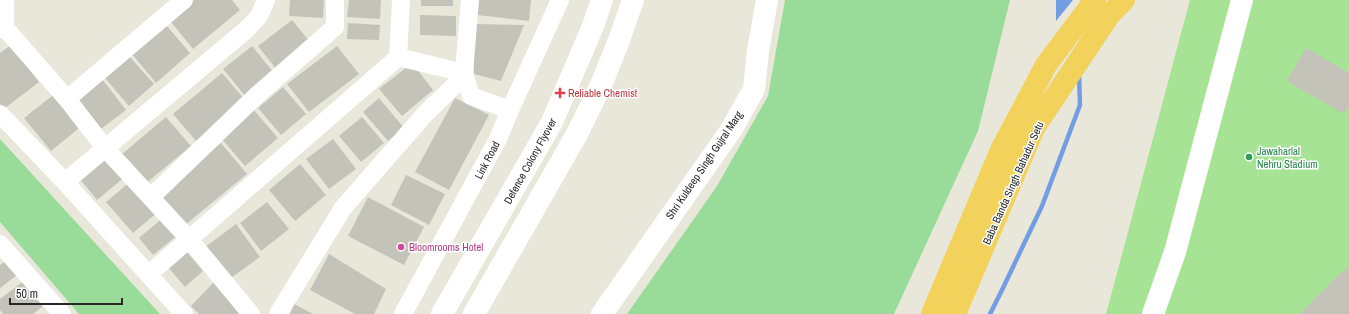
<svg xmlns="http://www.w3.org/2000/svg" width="1349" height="314" font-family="'Archivo Narrow',sans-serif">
<rect width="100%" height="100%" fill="#e9e7d9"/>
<path fill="#99dc9a" d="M 785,0 L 1010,0 L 978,131 L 894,314 L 627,314 L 717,186 L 768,96 Z
M 0,139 L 160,314 L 79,314 L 0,222 Z"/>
<path fill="#a6e395" d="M 1190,0 L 1349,0 L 1349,314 L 1106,314 Z"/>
<path fill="#729de5" d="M 1056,0 L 1073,0 L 1056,21 Z"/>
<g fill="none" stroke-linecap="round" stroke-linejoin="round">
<path stroke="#729de5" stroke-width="4.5" d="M 990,314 L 1002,290 L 1042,206 L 1080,105 L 1079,74"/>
</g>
<path fill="#c4c3b9" d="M 188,0 L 232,0 L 240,10 L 193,49 L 167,17 Z
M 290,0 L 324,0 L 323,18 L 289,16 Z
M 349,0 L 381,0 L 380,19 L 347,17 Z
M 421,0 L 453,0 L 453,6 L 421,6 Z
M 478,0 L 531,0 L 529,21 L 477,15 Z
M 420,15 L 456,16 L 456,36 L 420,35 Z
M 292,20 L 310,42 L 276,69 L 258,46 Z
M 348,23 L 380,25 L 379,40 L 347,39 Z
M 474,24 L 524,25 L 501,81 L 474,74 Z
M 166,25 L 190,53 L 156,83 L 132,54 Z
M 11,45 L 39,82 L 4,109 L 0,104 L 0,53 Z
M 252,46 L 275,74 L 246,97 L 223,69 Z
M 337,46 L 359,74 L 309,112 L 287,84 Z
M 1306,48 L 1349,73 L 1349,105 L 1344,114 L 1287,81 Z
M 130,57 L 154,84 L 129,106 L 105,78 Z
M 412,63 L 433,90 L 402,116 L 379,89 Z
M 222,73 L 245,100 L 196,141 L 173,114 Z
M 102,79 L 126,110 L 101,129 L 77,98 Z
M 283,87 L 306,114 L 281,135 L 258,108 Z
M 57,92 L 84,124 L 51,151 L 24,118 Z
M 379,98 L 404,128 L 388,141 L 363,112 Z
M 455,98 L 489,115 L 449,190 L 415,172 Z
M 254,110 L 278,138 L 245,166 L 221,138 Z
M 166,117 L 191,146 L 145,184 L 121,155 Z
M 362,117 L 384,143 L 361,162 L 339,136 Z
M 333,139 L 356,169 L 329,189 L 306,159 Z
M 221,143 L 247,174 L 185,225 L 159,194 Z
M 108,155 L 126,176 L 97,200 L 80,179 Z
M 300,164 L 326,195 L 295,221 L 269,190 Z
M 406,175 L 445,194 L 429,225 L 391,205 Z
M 131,181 L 158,212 L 133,233 L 106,202 Z
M 368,197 L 424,227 L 404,265 L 348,236 Z
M 267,202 L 289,229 L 261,251 L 240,223 Z
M 166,215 L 180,233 L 153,255 L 139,238 Z
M 236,224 L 260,257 L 228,280 L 204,248 Z
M 186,251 L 203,271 L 185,287 L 168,267 Z
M 329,254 L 386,289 L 374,314 L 355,314 L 310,290 Z
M 10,258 L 21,272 L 0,288 L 0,265 Z
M 1349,268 L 1349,314 L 1300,314 L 1340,273 Z
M 29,277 L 48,302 L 33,314 L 3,314 L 0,310 L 0,299 Z
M 215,281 L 248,314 L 199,314 L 191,306 Z
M 294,304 L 313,314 L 290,314 Z"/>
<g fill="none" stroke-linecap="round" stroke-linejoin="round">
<path stroke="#fff" stroke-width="18" d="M 5,28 L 67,99 L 105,148 L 189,239 L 251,314
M 0,29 L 5,28 L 5,0
M 398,57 L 464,73 L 471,96 L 510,110
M 67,99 L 184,0
M 0,114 L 65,182 L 184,314
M 65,182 L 247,29 L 259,16 L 266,0
M 151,197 L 256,96 L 335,27 L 335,0
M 0,244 L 62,314
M 149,274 L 395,60 L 398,57 L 401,0
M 278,314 L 343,208 L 425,114 L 458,82 L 464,73 L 470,0
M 403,314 L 498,139 L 510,110 L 560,0"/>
<path stroke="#fff" stroke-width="22" d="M 442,314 L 552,122 L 593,26 L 602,0
M 474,314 L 577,134 L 601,85 L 618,43 L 633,0
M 602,314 L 731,130 L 754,89 L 758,51 L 767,0
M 1153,314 L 1175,252 L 1242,0"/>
<path stroke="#f2d25b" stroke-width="22" d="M 932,314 L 1001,150 L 1046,65 L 1095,0
M 955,314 L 1034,128 L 1110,14 L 1124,0"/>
</g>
<path fill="#e0444e" stroke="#fff" stroke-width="1.5" d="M558 87h4v4h4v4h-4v4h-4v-4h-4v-4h4z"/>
<circle fill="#2e9e5b" stroke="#fff" stroke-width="1.5" cx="1249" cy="157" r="4"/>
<circle fill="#d1479c" stroke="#fff" stroke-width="1.5" cx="401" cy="247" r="4"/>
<g text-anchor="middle" stroke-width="3" stroke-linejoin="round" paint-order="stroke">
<g font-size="11" fill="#be3a42" stroke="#fff" text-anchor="start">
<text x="568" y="97">Reliable Chemist</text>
</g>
<g font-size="11" fill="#27864d" stroke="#fff" text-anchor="start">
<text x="1257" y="155">Jawaharlal<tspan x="1257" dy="13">Nehru Stadium</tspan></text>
</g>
<g font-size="11" fill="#272727" stroke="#fff">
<text transform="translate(487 160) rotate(-62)" y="4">Link Road</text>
<text transform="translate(530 161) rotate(-61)" y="4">Defence Colony Flyover</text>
<text transform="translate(704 165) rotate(-56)" y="4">Shri Kuldeep Singh Gujral Marg</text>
<text transform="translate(1013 183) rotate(-66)" y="4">Baba Banda Singh Bahadur Setu</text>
</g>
<g font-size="11" fill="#b23c85" stroke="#fff" text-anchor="start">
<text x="409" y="251">Bloomrooms Hotel</text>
</g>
</g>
<path d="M10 298v6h112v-6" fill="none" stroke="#272727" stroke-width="2"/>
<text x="16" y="298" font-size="12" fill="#272727" stroke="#ffffff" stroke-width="3" paint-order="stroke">50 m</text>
</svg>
